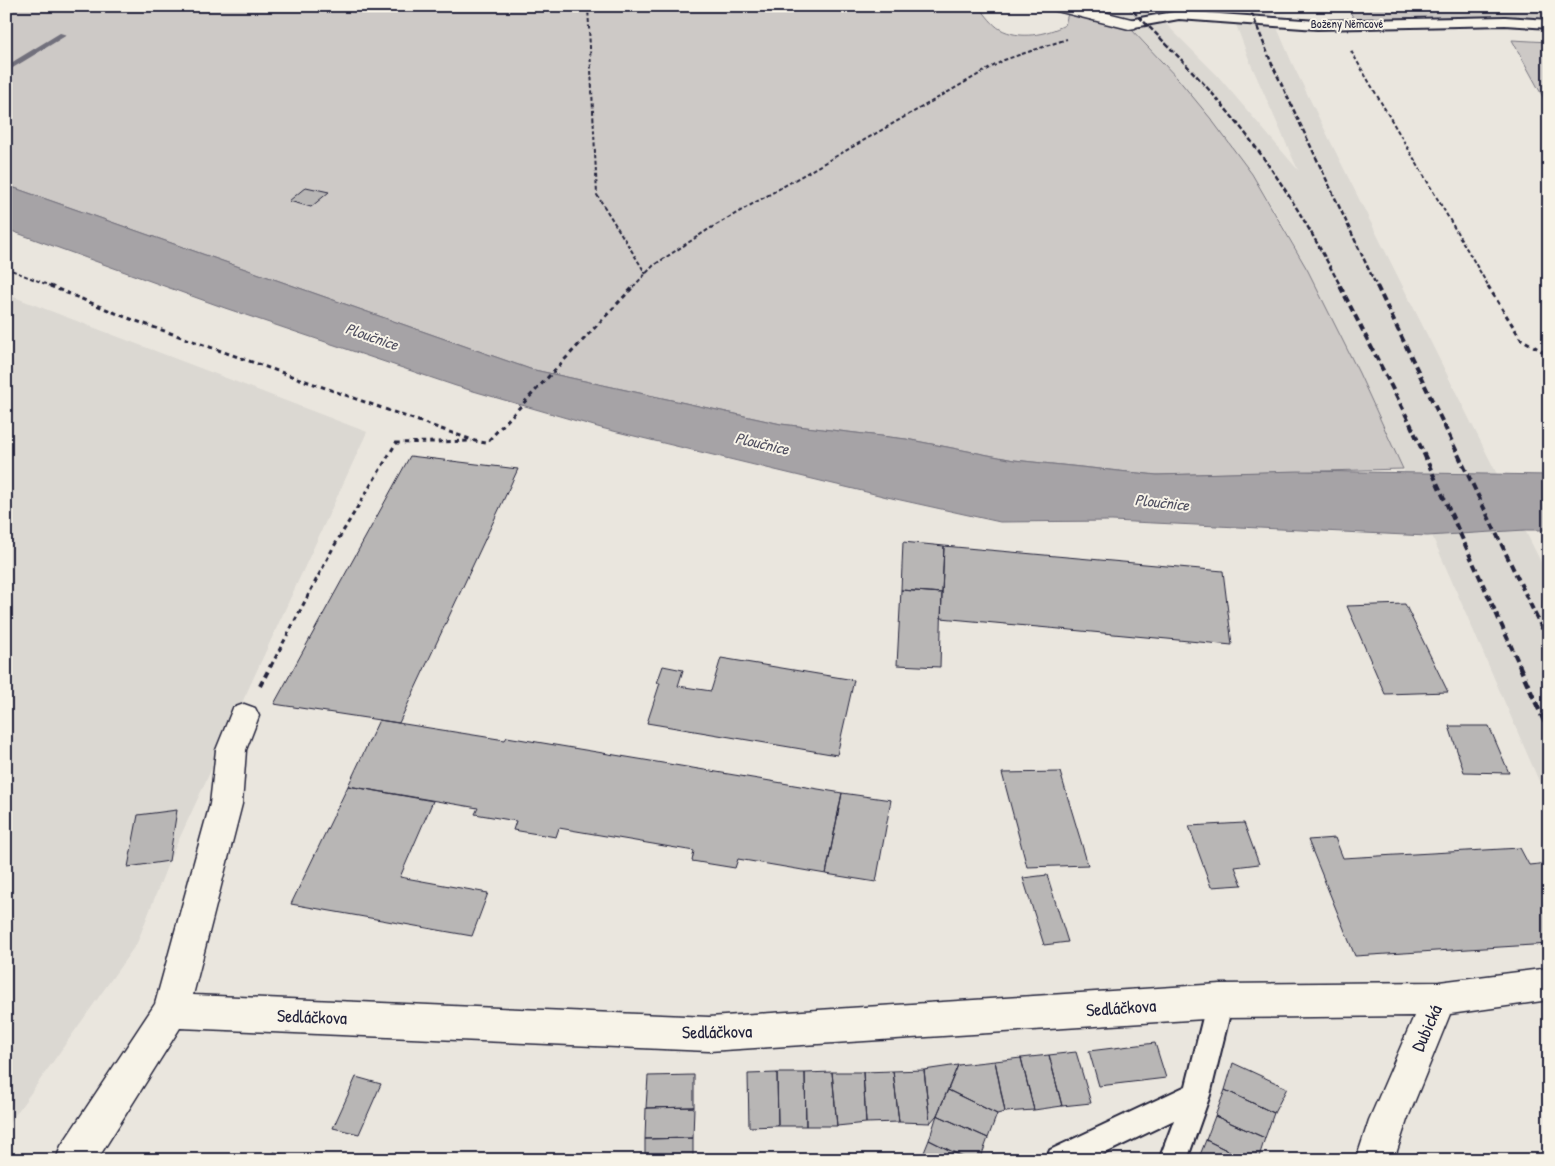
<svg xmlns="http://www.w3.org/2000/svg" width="1555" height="1166" font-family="'Patrick Hand',sans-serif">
<rect width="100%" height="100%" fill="#eae6de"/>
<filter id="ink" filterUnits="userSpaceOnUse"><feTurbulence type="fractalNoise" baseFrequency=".02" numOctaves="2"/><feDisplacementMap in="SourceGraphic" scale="10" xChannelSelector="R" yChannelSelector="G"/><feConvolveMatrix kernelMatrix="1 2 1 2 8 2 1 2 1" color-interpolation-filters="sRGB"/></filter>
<g filter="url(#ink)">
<path fill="#dbd8d2" d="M 1107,6 L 1148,6 L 1217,75 L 1298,170 L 1250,62 L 1229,6 L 1268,6 L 1292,63 L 1345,171 L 1549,578 L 1549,804 L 1403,469 L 1359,373 L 1308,271 L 1279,218 L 1252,174 L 1178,79 L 1145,43 Z
M 6,294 L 367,432 L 169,861 L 137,943 L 6,1128 Z"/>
<path fill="#cdc9c6" stroke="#787680" d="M 6,6 L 982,6 L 981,9 C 986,15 993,25 1000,29 C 1020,40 1045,35 1065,25 L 1068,13 L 1131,29 L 1178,79 L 1211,119 L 1252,174 L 1308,271 L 1359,373 L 1403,469 L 1157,475 L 1014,460 L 906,439 L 781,424 L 530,369 L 6,185 Z
M 1524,6 L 1549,6 L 1549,19 L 1463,17 L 1355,20 L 1348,9 L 1510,8 Z
M 1512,40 L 1549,42 L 1549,108 Z"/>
<path fill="#a6a3a6" stroke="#716f7b" d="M 6,185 L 530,369 L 781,424 L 906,439 L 1014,460 L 1157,475 L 1298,471 L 1549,475 L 1549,530 L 1525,530 L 1427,536 L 1112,521 L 1000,522 L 887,497 L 601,428 L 456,386 L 225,308 L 6,229 Z"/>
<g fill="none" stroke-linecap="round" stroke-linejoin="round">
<path fill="#716f7b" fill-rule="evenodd" d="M 60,33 L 67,35 L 6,72 L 6,66 Z"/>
</g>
<path fill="#b8b6b5" stroke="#22223b" d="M 306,187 L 329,192 L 311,207 L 289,201 Z
M 410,456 L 518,469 L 399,723 L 274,704 Z
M 903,542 L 944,546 L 942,593 L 901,590 Z
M 944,546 L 1223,571 L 1232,645 L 941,618 Z
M 901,590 L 942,593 L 940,667 L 897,665 Z
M 1405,604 L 1448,692 L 1385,694 L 1347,606 Z
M 721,658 L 854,680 L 837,755 L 647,723 L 660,683 L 657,683 L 663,666 L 683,670 L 678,686 L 711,691 Z
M 379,720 L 505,740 L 507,737 L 842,793 L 826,874 L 738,859 L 735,868 L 692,861 L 694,851 L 559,828 L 556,837 L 513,830 L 516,821 L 475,814 L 478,808 L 348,786 Z
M 1449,726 L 1489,726 L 1509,773 L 1464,772 Z
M 1060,772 L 1088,865 L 1027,867 L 1002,773 Z
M 348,786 L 433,801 L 400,877 L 488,893 L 472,936 L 291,904 Z
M 842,793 L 891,800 L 876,882 L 826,874 Z
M 177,810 L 169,861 L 128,867 L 138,815 Z
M 1244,823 L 1259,864 L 1235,867 L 1242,885 L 1211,887 L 1189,826 Z
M 1335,838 L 1343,858 L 1520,848 L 1529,865 L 1549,863 L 1549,944 L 1355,956 L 1308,840 Z
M 1047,875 L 1068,942 L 1044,945 L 1023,878 Z
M 1155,1043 L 1166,1078 L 1099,1086 L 1089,1051 Z
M 1076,1052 L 1091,1103 L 1062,1106 L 1049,1055 Z
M 1049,1055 L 1062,1106 L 1034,1110 L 1021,1058 Z
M 1021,1058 L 1034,1110 L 1005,1112 L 995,1061 Z
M 995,1061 L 1005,1112 L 997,1114 L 948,1090 L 958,1065 Z
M 1233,1063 L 1287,1088 L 1274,1113 L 1225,1090 Z
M 958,1065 L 937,1115 L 930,1123 L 924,1070 Z
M 924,1070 L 930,1123 L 899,1122 L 893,1071 Z
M 893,1071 L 899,1122 L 866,1123 L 863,1072 Z
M 832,1072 L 837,1126 L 806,1126 L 805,1073 Z
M 832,1072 L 863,1072 L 866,1123 L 837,1126 Z
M 777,1073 L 778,1126 L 749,1127 L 748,1074 Z
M 777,1073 L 805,1073 L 806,1126 L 778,1126 Z
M 694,1075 L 694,1107 L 646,1108 L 648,1076 Z
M 356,1077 L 381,1084 L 359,1134 L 333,1128 Z
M 948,1090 L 997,1114 L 988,1138 L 937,1115 Z
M 1225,1090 L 1274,1113 L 1265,1138 L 1215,1116 Z
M 694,1107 L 693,1138 L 645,1139 L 646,1108 Z
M 937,1115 L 988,1138 L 980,1160 L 969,1160 L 929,1140 Z
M 1215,1116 L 1265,1138 L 1258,1160 L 1247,1160 L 1206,1140 Z
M 693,1138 L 693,1158 L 645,1159 L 645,1139 Z
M 929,1140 L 969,1160 L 921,1160 Z
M 1206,1140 L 1247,1160 L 1198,1160 Z
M 274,1152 L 305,1160 L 271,1160 Z"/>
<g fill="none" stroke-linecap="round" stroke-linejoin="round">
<g stroke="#22223b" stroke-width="4">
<path id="service" d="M 1179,11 L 1317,21 L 1505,17 L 1549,20 L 1549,28 L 1505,25 L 1317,29 L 1179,19 L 1129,28 L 1123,24 L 1129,20 Z
M 1220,989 L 1229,992 L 1233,1001 L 1210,1095 L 1187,1160 L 1159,1160 L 1174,1120 L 1091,1160 L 1046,1160 L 1050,1150 L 1186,1086 L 1207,1001 L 1211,992 Z"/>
</g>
<g stroke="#22223b" stroke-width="3">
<path id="minor" d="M 1051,6 L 1080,6 L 1135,20 L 1138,24 L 1135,28 L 1129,29 L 1053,10 Z
M 244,704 L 255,708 L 259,716 L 246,750 L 242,804 L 193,995 L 709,1017 L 1220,984 L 1439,982 L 1549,968 L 1549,1000 L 1450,1014 L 1407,1120 L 1394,1160 L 1356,1160 L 1369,1120 L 1414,1016 L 1220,1018 L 709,1051 L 180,1028 L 97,1160 L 56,1160 L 61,1146 L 155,1004 L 210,804 L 216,750 L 233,708 Z"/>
</g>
<path stroke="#22223b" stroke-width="2" stroke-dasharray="4 2.5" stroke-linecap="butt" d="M 588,6 L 597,195 L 646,274
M 1351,51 L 1489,287
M 6,268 L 53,287
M 633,287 L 654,265 L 709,229 L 1004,60 L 1067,39"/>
<path stroke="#22223b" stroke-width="3" stroke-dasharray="4.5 4" stroke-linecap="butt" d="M 50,286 L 125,317 L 475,441 L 486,443 L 634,286
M 1488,286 L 1521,339 L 1549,355
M 271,666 L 333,548 L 396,443 L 472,441"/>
<path stroke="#22223b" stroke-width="4" stroke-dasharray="6 4.5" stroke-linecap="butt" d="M 260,686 L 271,665"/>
<use href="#service" fill="#f7f3e8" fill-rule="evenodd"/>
<use href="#minor" fill="#f7f3e8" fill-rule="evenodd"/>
<path stroke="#22223b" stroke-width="2.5" stroke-dasharray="5 2.5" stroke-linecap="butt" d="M 1128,6 C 1179,56 1229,107 1269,166 C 1296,204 1319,246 1341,287
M 1249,6 L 1271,62 L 1377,287"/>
<path stroke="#22223b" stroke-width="4" stroke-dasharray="7 4" stroke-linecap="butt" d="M 1340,286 L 1409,421 L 1520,666
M 1377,286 L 1549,643"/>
<path stroke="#22223b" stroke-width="4.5" stroke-dasharray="9 4.5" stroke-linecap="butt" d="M 1519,665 L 1549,732"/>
</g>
</g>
<g text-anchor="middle" stroke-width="4" stroke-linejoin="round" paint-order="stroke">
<g font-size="12" fill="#22223b" stroke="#f7f3e8">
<text x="1347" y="28">Boženy Němcové</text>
</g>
<g font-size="16" font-style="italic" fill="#504f60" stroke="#f7f3e8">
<text transform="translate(372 336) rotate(19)" y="6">Ploučnice</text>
<text transform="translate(762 443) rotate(13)" y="6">Ploučnice</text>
<text transform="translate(1162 502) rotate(6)" y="6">Ploučnice</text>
</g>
<g font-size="18" fill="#22223b" stroke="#f7f3e8">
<text transform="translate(1121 1008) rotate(-4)" y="6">Sedláčkova</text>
<text transform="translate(312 1017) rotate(2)" y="6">Sedláčkova</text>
<text transform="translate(1427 1028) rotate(-66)" y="6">Dubická</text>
<text transform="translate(717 1032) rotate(-1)" y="6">Sedláčkova</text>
</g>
</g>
<rect width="1555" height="1166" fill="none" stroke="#f7f3e8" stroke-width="25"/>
<rect x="12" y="12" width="1530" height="1141" fill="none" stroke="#22223b" stroke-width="2" filter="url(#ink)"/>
</svg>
